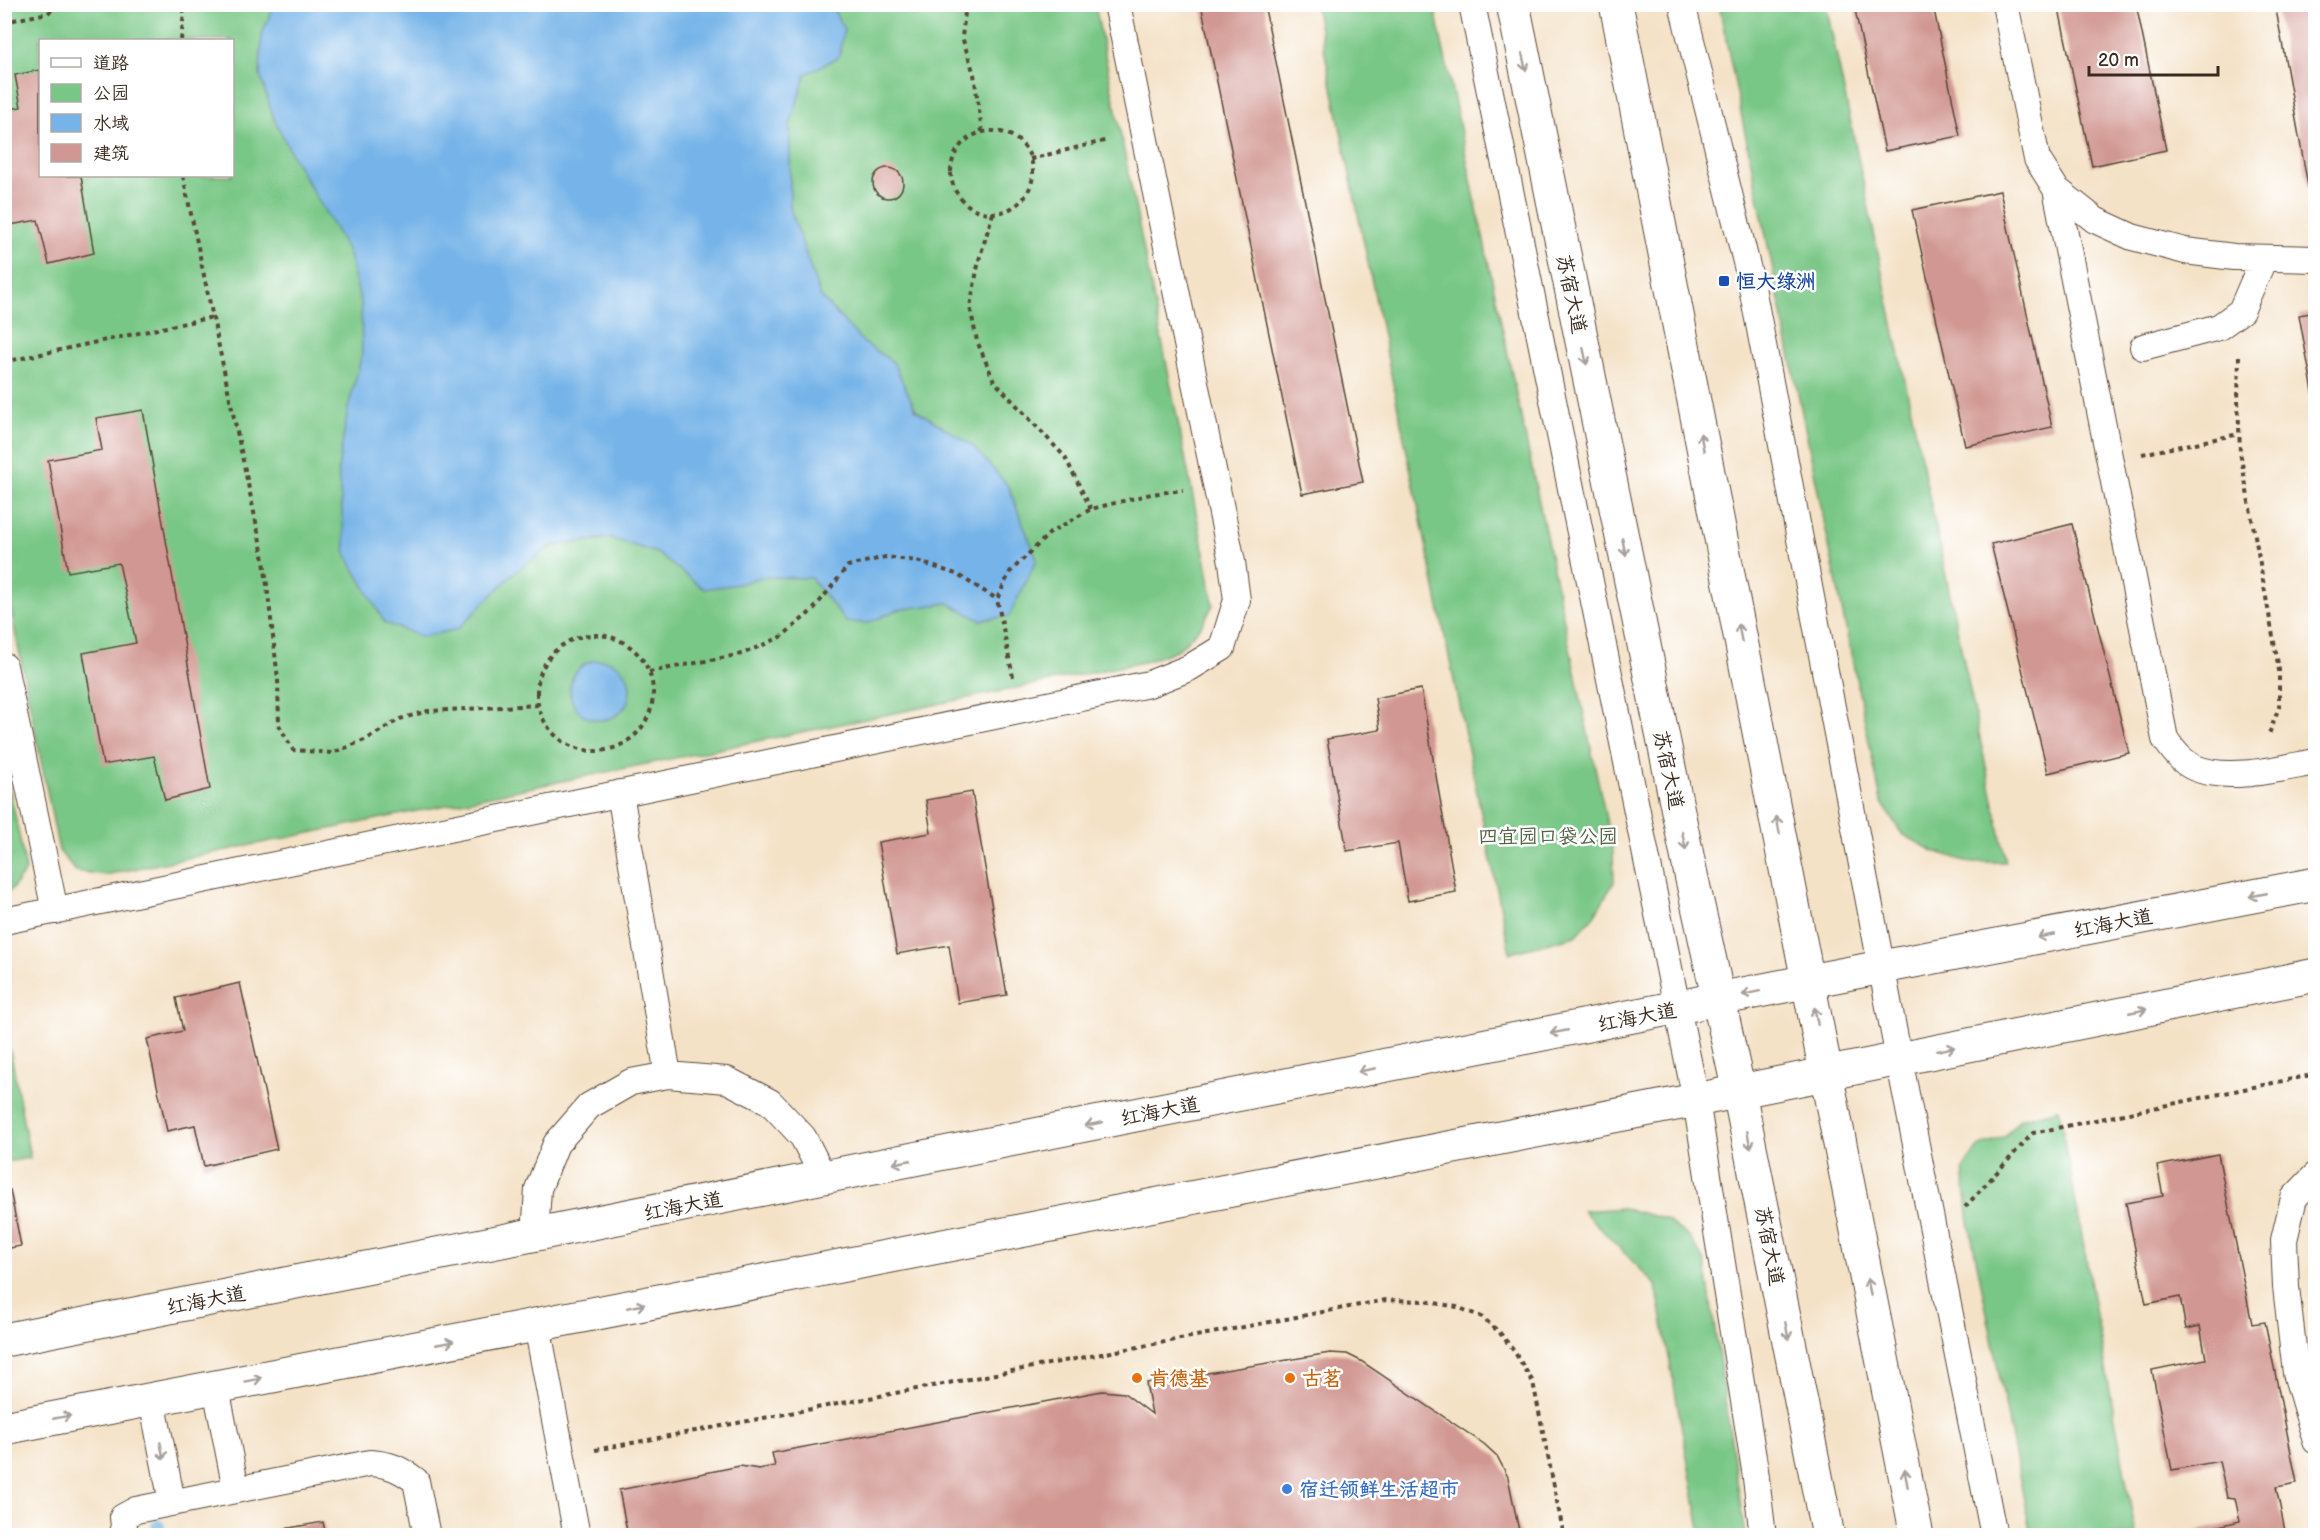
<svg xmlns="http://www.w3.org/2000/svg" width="2320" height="1540" font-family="'Balsamiq Sans','LXGW WenKai TC',sans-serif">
<rect width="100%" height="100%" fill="#fff"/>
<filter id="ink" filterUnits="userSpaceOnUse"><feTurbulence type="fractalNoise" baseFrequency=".0167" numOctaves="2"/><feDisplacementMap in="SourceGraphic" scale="12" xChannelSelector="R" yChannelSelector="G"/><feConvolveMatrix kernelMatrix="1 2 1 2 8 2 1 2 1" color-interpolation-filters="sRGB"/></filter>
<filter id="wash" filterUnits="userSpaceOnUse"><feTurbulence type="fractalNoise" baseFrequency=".008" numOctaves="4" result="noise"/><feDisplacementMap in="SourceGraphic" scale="24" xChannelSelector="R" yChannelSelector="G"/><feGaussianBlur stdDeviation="1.35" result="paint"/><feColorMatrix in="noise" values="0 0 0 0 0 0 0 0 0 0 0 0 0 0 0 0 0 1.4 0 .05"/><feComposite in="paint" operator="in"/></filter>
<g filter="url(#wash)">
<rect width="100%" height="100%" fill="#f4e2c7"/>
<path fill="#79c786" stroke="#5a7852" stroke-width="1.5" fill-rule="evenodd" d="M 4,5 L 1095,5 L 1208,572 L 1213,605 L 1201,626 L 1179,649 L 1148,661 L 105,875 L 76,871 L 59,851 L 5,581 ZM 40,40 L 232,40 L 232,176 L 40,176 Z
M 1315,5 L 1434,5 L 1613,852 L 1614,882 L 1594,916 L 1576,936 L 1510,953 Z
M 1719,5 L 1826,5 L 2006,862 L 1969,862 L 1933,851 L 1902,834 L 1881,801 Z
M 5,765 L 26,870 L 13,888 L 5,894 Z
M 10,1049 L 30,1158 L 5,1162 L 4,1050 Z
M 2059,1109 L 2136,1535 L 2031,1535 L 1969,1223 L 1963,1169 L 1978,1147 L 2004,1137 L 2020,1119 Z
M 1623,1208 L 1665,1219 L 1690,1238 L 1705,1262 L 1745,1535 L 1701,1535 L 1656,1285 L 1583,1211 Z"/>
<path fill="#75b3e8" stroke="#586e83" stroke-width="1.5" d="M 274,5 L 833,5 L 832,7 L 844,29 L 839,57 L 806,74 L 790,125 L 790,208 L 820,296 L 864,343 L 893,362 L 916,410 L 972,445 L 1008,486 L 1037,559 L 1009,616 L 980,620 L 948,603 L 897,610 L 868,623 L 846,622 L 811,578 L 760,577 L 739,584 L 704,589 L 657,553 L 610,538 L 552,546 L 514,573 L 458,629 L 423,637 L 385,623 L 346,554 L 338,470 L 348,408 L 362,354 L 361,303 L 348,251 L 295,161 L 274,119 L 260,75 L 262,34 Z
M570 690a30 30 0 1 1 60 0a30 30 0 1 1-60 0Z"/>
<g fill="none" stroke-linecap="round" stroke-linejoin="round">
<path stroke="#75b3e8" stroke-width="14" d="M 158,1527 L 160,1536"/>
</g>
<g id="blocks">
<path fill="#d19792" d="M 1201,4 L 1264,4 L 1363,482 L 1302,494 Z
M 2058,4 L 2136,4 L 2166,150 L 2092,166 Z
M 2275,4 L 2316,4 L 2316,219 L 2314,219 Z
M 1854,5 L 1933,5 L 1960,136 L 1885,151 Z
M 40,70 L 40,176 L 81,176 L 94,253 L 49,264 L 38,220 L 4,226 L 4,110 L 21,107 L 15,75 Z
M873 183a15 15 0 1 1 30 0a15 15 0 1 1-30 0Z
M 2000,191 L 2052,427 L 1965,446 L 1912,210 Z
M 2316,312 L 2316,397 L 2314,397 L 2299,315 Z
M 143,410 L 210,789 L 165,800 L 154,756 L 103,765 L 83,653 L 136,643 L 119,563 L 68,572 L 48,460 L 102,450 L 96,418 Z
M 2072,524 L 2129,753 L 2048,773 L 1991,544 Z
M 1421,689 L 1456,892 L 1408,901 L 1398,843 L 1347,851 L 1327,739 L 1380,730 L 1375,698 Z
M 972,792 L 1007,995 L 958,1003 L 949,945 L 897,954 L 878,842 L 931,833 L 926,800 Z
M 240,983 L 277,1149 L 204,1166 L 195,1125 L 167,1131 L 147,1039 L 183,1031 L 176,998 Z
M 2218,1154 L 2252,1324 L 2265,1322 L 2297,1483 L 2276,1487 L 2286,1536 L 2176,1536 L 2240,1521 L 2235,1498 L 2227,1497 L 2219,1461 L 2172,1470 L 2152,1370 L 2206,1359 L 2200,1326 L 2186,1329 L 2180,1297 L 2146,1304 L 2126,1203 L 2163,1196 L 2157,1166 Z
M 10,1190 L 21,1246 L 4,1249 L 4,1191 Z
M 1330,1353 L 1347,1354 L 1361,1361 L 1484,1444 L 1497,1456 L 1508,1477 L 1520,1536 L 628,1536 L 619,1490 L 740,1466 L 759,1469 L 775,1466 L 772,1453 L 1102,1391 L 1124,1393 L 1152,1414 L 1146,1383 Z
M 323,1522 L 326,1536 L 255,1536 L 255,1534 Z"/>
</g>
</g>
<g filter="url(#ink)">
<use href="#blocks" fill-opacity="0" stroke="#574637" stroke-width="1.5"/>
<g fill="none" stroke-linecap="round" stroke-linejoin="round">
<g stroke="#574637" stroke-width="28">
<path id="service" d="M 1472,4 L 1696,1100 L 1755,1470 L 1763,1536
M 1682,4 L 1751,282 L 1899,1059 L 1994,1536
M 2005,4 L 2037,159 L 2056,189 L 2095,220 L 2132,237 L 2185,251 L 2234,257 L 2316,259
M 2056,189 L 2165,739 C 2173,750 2181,762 2195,768 C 2229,782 2281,768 2316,762
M 2143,347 L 2219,327 L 2241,311 L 2264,258
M 4,666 L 55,911
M 620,793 L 668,1075
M 4,921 L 1149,684 L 1189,668 L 1222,648 L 1237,600 L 1232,562 L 1117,4
M 2316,1175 L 2294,1198 L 2284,1240 L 2286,1287 L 2296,1373 L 2316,1441
M 535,1235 L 538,1189 L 556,1144 L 589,1106 L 631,1082 L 668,1075 L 727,1080 L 770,1102 L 803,1137 L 824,1178
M 537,1325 L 577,1536
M 216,1388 L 236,1489
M 152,1400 L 172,1502
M 125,1536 L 123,1517 L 136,1510 L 370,1463 C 389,1464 401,1469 416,1481 L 427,1536"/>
</g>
<g stroke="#574637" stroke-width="35">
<path id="secondary" d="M 4,1340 L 1809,981 L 2316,884
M 4,1428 L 1696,1100 L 2316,975"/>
</g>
<g stroke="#574637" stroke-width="35">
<path id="primary" d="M 1513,4 L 1690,870 L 1739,1092 L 1828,1536
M 1616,4 L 1917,1536"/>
</g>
<path stroke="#574637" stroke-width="4" stroke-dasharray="4.5 4.5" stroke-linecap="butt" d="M 966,4 L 962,37 L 974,74 L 982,132
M 4,22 L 48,13 L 61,4
M 181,40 L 185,4
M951 172a41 41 0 1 1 82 0a41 41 0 1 1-82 0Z
M 1030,159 L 1108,140
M 183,176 L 264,560 L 278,679 L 279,725 L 293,750 L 333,753 L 367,739 L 400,719 L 428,711 L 539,705
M 993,213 L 979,260 L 970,307 L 977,341 L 994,381 L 1065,457 L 1091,509
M 2239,356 L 2238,400 L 2240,452 L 2279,670 L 2279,707 L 2269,734
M 4,362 L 213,317
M 2142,454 L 2239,434
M537 693a58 58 0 1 1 116 0a58 58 0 1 1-116 0Z
M 649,672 L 742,654 L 781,637 L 813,610 L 848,566 L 886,557 L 917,561 L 956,574 L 997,599
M 1013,677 L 997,599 L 1010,572 L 1051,532 L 1091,509 L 1151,494 L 1183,490
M 1965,1207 L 2033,1133 L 2316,1074
M 595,1450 L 1386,1300 L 1424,1301 L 1457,1307 L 1482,1317 L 1500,1333 L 1514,1351 L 1533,1382 L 1564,1536"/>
<use href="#service" stroke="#fff" stroke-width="26"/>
<use href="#secondary" stroke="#fff" stroke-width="33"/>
<use href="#primary" stroke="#fff" stroke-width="33"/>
</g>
<defs><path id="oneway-shaft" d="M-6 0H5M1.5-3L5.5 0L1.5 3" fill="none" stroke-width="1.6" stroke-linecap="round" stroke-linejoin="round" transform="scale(1.5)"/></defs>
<g stroke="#a79f9a">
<use href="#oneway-shaft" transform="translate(1524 62) rotate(78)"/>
<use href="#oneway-shaft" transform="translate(1585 356) rotate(78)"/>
<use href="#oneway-shaft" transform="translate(1702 442) rotate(-101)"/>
<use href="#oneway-shaft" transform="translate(1624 547) rotate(78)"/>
<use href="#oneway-shaft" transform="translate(1740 633) rotate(-101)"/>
<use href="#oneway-shaft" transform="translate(1778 825) rotate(-101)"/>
<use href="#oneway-shaft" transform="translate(1684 841) rotate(78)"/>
<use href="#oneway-shaft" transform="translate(2258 895) rotate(169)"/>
<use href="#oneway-shaft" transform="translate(2046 936) rotate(169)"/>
<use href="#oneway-shaft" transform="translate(1751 993) rotate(168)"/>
<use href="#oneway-shaft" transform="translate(2138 1011) rotate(-11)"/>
<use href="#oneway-shaft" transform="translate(1816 1016) rotate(-101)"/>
<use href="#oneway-shaft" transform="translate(1559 1032) rotate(169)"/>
<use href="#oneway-shaft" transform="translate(1946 1049) rotate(-12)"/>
<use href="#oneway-shaft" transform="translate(1367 1070) rotate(169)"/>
<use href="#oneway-shaft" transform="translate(1094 1124) rotate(169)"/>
<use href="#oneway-shaft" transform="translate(1749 1140) rotate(79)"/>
<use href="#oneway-shaft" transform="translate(902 1162) rotate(169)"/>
<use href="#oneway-shaft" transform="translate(1869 1287) rotate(-101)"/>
<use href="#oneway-shaft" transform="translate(636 1306) rotate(-11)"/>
<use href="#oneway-shaft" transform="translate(1787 1331) rotate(79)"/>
<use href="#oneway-shaft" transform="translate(445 1343) rotate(-11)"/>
<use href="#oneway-shaft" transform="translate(253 1380) rotate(-11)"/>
<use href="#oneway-shaft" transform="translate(62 1417) rotate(-11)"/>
<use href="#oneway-shaft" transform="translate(162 1451) rotate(79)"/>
<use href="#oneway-shaft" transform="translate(1906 1478) rotate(-101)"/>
</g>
</g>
<rect fill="#1a4fb4" stroke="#fff" stroke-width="2" x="1718" y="275" width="12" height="12" rx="3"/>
<g fill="#e8710a" stroke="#fff" stroke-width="2">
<circle cx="1137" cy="1378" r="6"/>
<circle cx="1290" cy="1378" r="6"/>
</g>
<circle fill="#3f7fe0" stroke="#fff" stroke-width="2" cx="1287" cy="1489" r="6"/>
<g text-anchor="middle" stroke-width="5" stroke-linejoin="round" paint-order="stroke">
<g font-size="20" font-weight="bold" fill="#164399" stroke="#fff" text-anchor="start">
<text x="1736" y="288">恒大绿洲</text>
</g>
<g font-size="20" fill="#3b2a1e" stroke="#fff">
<text transform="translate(1572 294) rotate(78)" y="7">苏宿大道</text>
<text transform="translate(1669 770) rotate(78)" y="7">苏宿大道</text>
<text transform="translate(2113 923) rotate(-11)" y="7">红海大道</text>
<text transform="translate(1637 1017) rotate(-11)" y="7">红海大道</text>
<text transform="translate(1160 1111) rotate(-11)" y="7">红海大道</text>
<text transform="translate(683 1206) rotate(-11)" y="7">红海大道</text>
<text transform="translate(1770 1246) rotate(79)" y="7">苏宿大道</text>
<text transform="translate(206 1300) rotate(-11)" y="7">红海大道</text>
</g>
<g font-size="20" fill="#516142" stroke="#fff">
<text x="1548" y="843">四宜园口袋公园</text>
</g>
<g font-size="20" font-weight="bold" fill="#c56008" stroke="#fff" text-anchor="start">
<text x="1149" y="1385">肯德基</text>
<text x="1302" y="1385">古茗</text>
</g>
<g font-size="20" font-weight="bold" fill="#366cbe" stroke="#fff" text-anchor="start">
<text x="1299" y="1496">宿迁领鲜生活超市</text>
</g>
</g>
<rect width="2320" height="1540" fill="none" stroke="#fff" stroke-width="24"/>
<rect x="39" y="39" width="195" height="138" fill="#ffffff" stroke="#b1aaa5" stroke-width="1.5"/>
<rect x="51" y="58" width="30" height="9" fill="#ffffff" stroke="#b1aaa5" stroke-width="1.5"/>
<text x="93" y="69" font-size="18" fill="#3b2a1e">道路</text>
<rect x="51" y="84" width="30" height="18" fill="#79c786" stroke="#b1aaa5" stroke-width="1.5"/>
<text x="93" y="99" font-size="18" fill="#3b2a1e">公园</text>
<rect x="51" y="114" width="30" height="18" fill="#75b3e8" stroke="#b1aaa5" stroke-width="1.5"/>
<text x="93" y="129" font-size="18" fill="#3b2a1e">水域</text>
<rect x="51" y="144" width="30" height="18" fill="#d19792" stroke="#b1aaa5" stroke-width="1.5"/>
<text x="93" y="159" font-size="18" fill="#3b2a1e">建筑</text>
<path d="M2089 66v9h129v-9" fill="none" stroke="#3b2a1e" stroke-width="3"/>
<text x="2098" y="66" font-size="18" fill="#3b2a1e" stroke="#ffffff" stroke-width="4.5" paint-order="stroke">20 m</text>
</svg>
